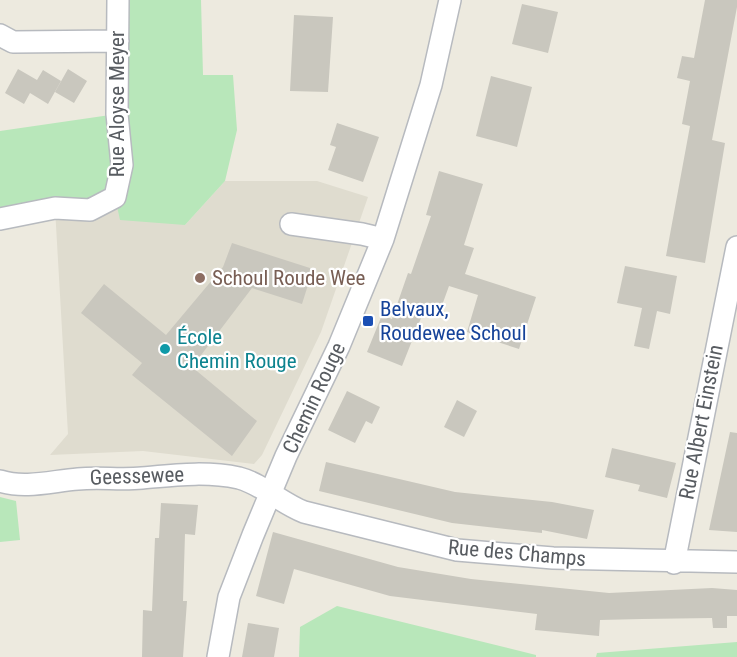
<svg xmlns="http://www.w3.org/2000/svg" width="737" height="657" font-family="'Roboto Condensed',sans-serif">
<rect width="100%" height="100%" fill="#edeadf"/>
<path fill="#dfdccf" d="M 225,181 L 317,181 L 368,197 L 321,332 L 262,455 L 254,464 L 143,451 L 50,455 L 68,434 L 55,208 L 115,197 L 185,225 Z"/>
<path fill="#b8e7ba" d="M 118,0 L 201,0 L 203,75 L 233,75 L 237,130 L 225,181 L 185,225 L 120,220 L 115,197 L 0,219 L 0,131 L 117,114 Z
M 0,497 L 16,501 L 20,540 L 0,542 Z
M 337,606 L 536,655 L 536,657 L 299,657 L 300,627 Z
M 737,642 L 737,657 L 596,657 L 597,653 Z"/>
<path fill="#c9c7be" d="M 705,0 L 737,0 L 737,7 L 712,140 L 725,143 L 705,263 L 666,256 L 690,126 L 682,124 L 690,81 L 677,78 L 682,56 L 694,58 Z
M 522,4 L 558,12 L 548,53 L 512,44 Z
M 294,15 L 333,17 L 328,92 L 290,91 Z
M 18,69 L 37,80 L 43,70 L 61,81 L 48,104 L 30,93 L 24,104 L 5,93 Z
M 68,69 L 87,81 L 74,103 L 55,92 Z
M 491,76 L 532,87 L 517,147 L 476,136 Z
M 337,123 L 379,137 L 363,182 L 328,170 L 336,147 L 330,145 Z
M 439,171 L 483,184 L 464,245 L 474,248 L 465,274 L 536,297 L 519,349 L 467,332 L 478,295 L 449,286 L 441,308 L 427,303 L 402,366 L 367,352 L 382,315 L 392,319 L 408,273 L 411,274 L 431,216 L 426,215 Z
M 232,243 L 313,269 L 302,304 L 252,288 L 192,367 L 257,421 L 232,456 L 132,375 L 142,363 L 81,313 L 104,284 L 166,335 L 223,267 Z
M 625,266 L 677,276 L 670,314 L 657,311 L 649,349 L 634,346 L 642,308 L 617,303 Z
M 347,391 L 380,407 L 372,424 L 366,421 L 355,443 L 328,430 Z
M 457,400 L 477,411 L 464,437 L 444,427 Z
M 730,432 L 737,433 L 737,532 L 709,530 Z
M 612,448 L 676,463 L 667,498 L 638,491 L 640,485 L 605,477 Z
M 326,462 L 455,492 L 552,502 L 594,510 L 587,539 L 542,530 L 542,533 L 452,523 L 319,491 Z
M 161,503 L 198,505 L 195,535 L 185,534 L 183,601 L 187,601 L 183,657 L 142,657 L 143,610 L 152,611 L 155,538 L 159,538 Z
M 273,532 L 398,567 L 471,579 L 609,593 L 712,588 L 737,590 L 737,616 L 727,616 L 727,628 L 713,628 L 712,618 L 642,619 L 600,620 L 599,636 L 535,630 L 537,614 L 390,596 L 294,569 L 284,604 L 256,596 Z
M 248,623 L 279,628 L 274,657 L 242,657 Z"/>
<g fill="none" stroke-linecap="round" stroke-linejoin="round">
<g stroke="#b7babf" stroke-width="24">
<path id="minor" d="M 0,35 L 13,42 L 118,41
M 0,219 L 55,208 L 90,210 L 115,197 L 122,165 L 117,114 L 118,0
M 291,224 L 362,234 L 383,239
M 0,481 C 25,489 52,481 78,479 C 99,477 121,480 142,478 C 175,475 206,471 239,478 C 262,484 281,503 304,512 L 457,550 L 553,558 L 737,562
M 674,563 L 737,247
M 218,657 L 229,597 L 253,535 L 286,456 L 339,346 L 383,239 L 431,85 L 450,0"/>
</g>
<use href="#minor" stroke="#fff" stroke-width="21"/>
</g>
<circle fill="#8d6e63" stroke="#fff" stroke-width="2" cx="200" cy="278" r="6"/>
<rect fill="#1a4fb4" stroke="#fff" stroke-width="2" x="362" y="315" width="12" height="12" rx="3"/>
<circle fill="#0f9aa8" stroke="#fff" stroke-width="2" cx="165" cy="349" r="6"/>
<g text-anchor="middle" stroke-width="4.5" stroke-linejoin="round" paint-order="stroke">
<g font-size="21" fill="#585c61" stroke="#fff">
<text transform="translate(117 104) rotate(-90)" y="7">Rue Aloyse Meyer</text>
<text transform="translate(314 398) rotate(-65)" y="7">Chemin Rouge</text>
<text transform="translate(701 422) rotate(-79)" y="7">Rue Albert Einstein</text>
<text transform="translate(137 476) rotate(-2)" y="7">Geessewee</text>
<text transform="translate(517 553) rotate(5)" y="7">Rue des Champs</text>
</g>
<g font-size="21" fill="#785e54" stroke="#fff" text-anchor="start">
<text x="212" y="285">Schoul Roude Wee</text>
</g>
<g font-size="21" fill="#164399" stroke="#fff" text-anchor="start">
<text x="380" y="316">Belvaux,<tspan x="380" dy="24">Roudewee Schoul</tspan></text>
</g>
<g font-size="21" fill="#0d838f" stroke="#fff" text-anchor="start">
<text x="177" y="344">École<tspan x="177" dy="24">Chemin Rouge</tspan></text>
</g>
</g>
</svg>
